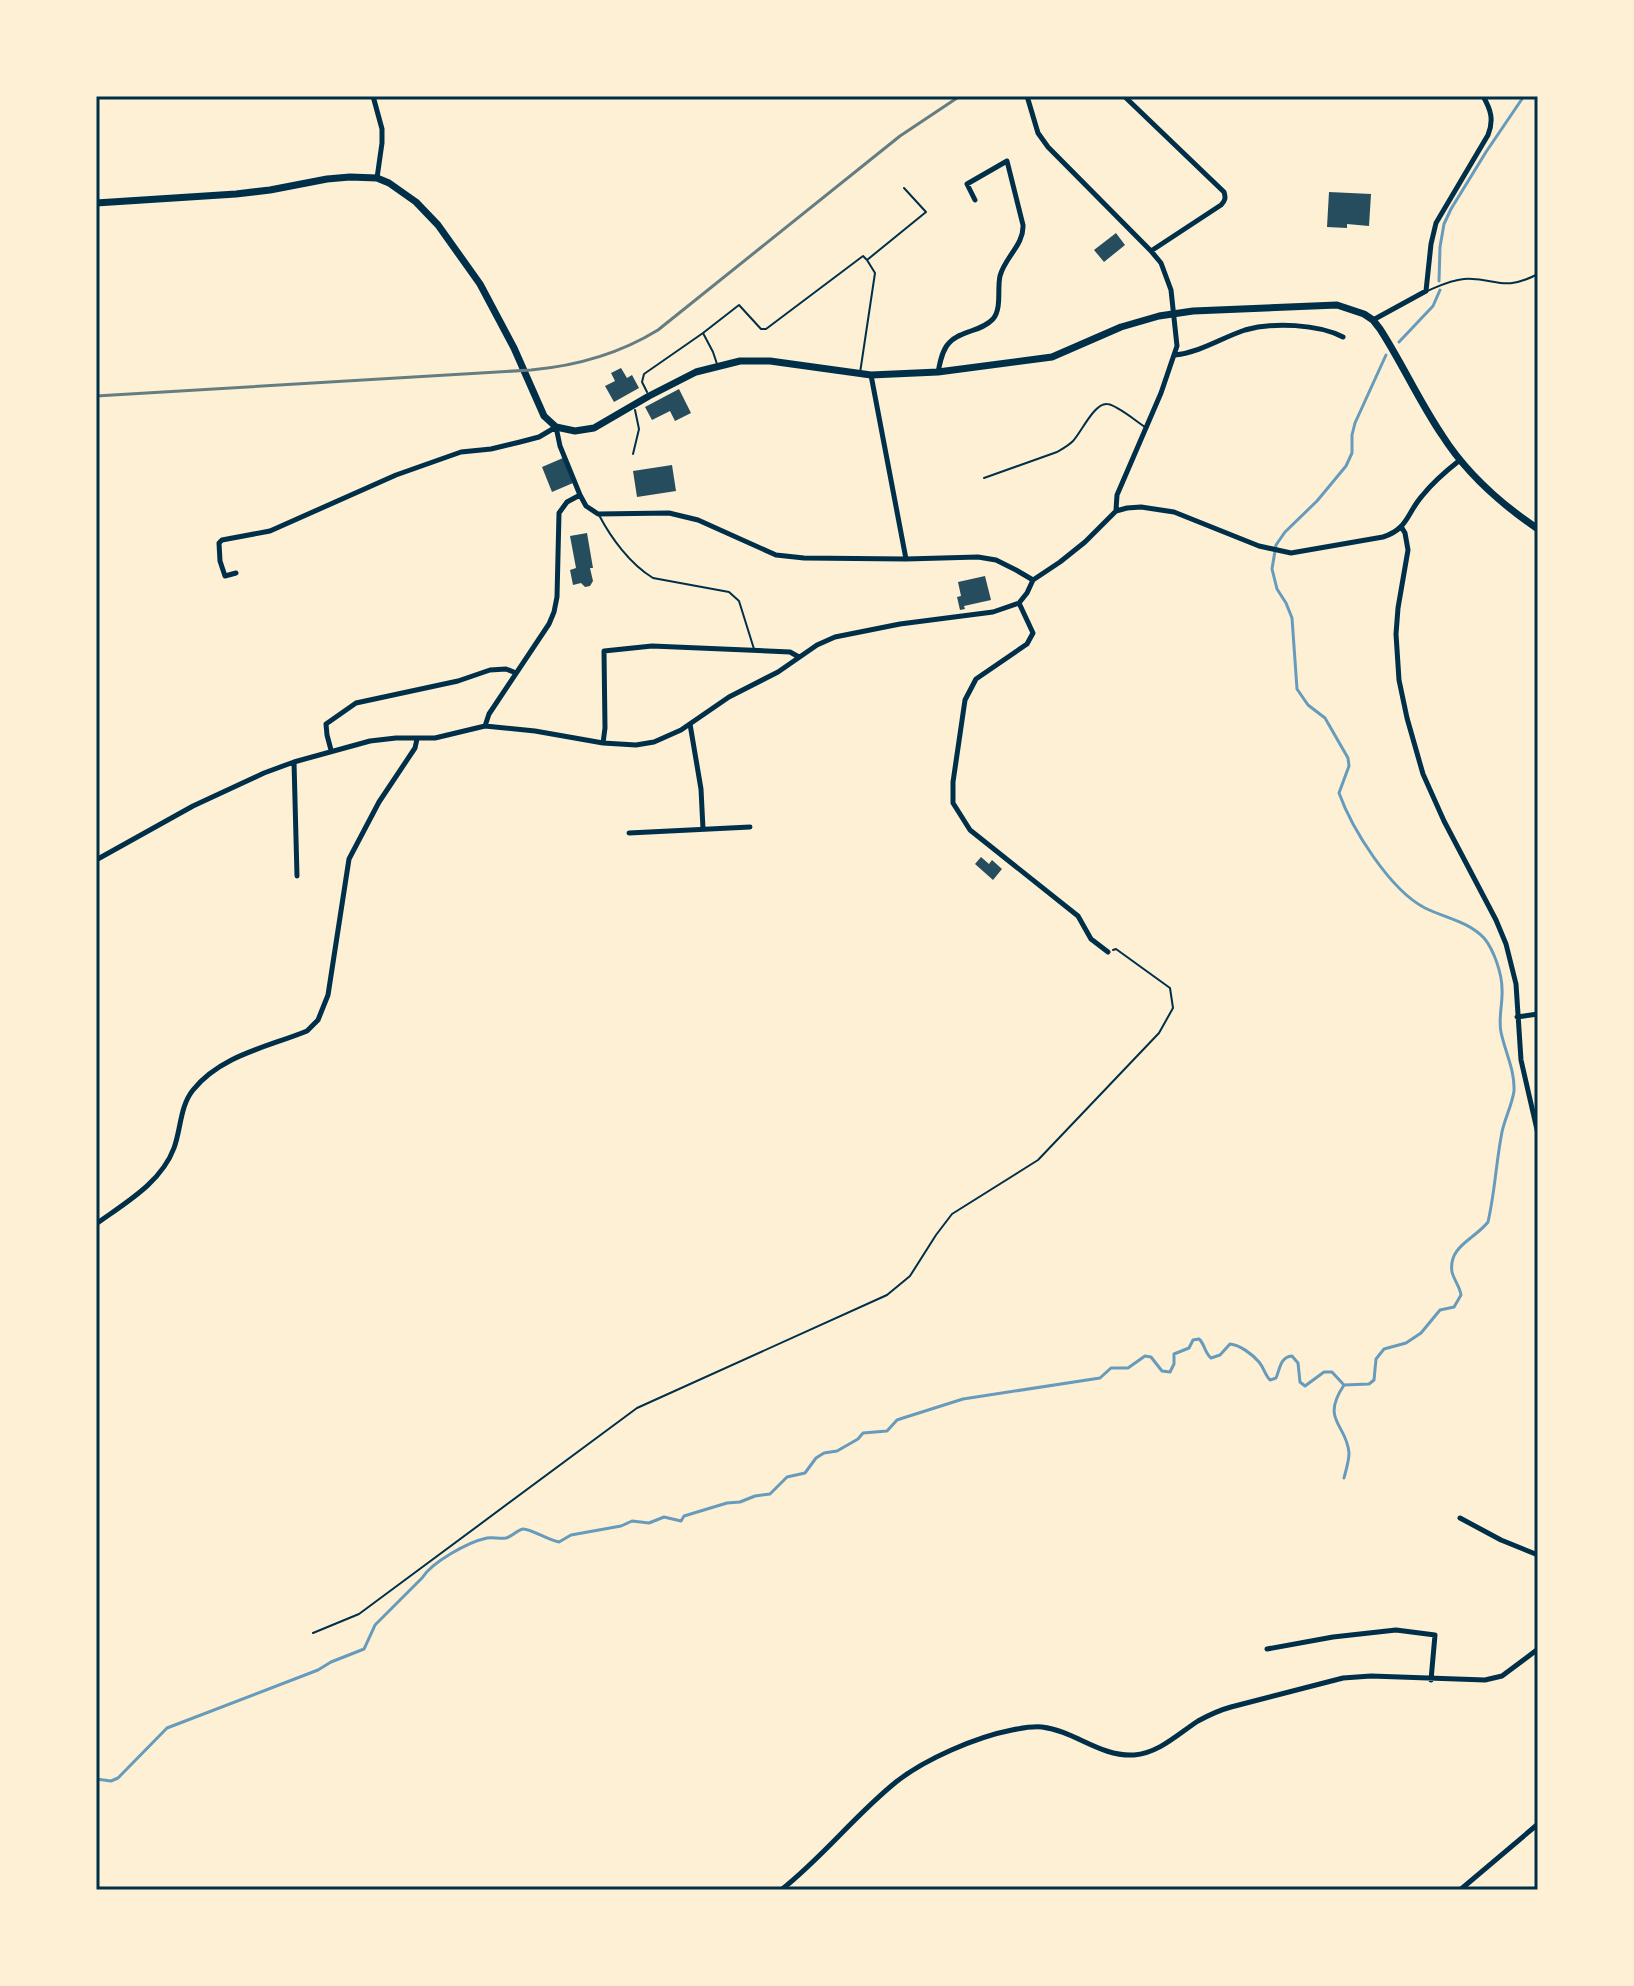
<svg xmlns="http://www.w3.org/2000/svg" width="1634" height="1986" font-family="'PT Serif',serif">
<rect width="100%" height="100%" fill="#fdf0d5"/>
<g fill="none" stroke-linecap="round" stroke-linejoin="round">
<path stroke="#669bbc" stroke-width="3" d="M 1439,281 L 1440,247 L 1444,224 L 1451,209 L 1486,152 L 1524,96
M 1399,342 L 1433,306 L 1440,290
M 1344,1478 C 1346,1470 1349,1461 1349,1453 C 1347,1424 1320,1421 1344,1385 L 1369,1384 L 1374,1380 L 1376,1359 L 1384,1349 L 1406,1343 L 1421,1333 L 1440,1310 L 1454,1307 L 1461,1295 C 1460,1287 1454,1280 1452,1272 C 1448,1246 1475,1239 1488,1222 C 1495,1192 1496,1162 1502,1132 C 1505,1118 1512,1105 1514,1091 C 1515,1070 1505,1052 1501,1032 C 1498,1018 1503,1003 1502,989 C 1502,974 1494,950 1484,938 C 1468,921 1445,918 1425,908 C 1390,890 1352,829 1339,793 L 1349,766 L 1348,758 L 1325,718 L 1308,705 L 1297,689 L 1292,618 L 1286,603 L 1277,589 L 1272,569 L 1276,545 L 1285,532 L 1317,501 L 1346,466 L 1352,453 L 1352,435 L 1355,423 L 1386,355
M 96,1779 L 111,1781 L 118,1778 L 167,1728 L 318,1670 L 331,1662 L 364,1649 L 375,1625 L 422,1578 C 432,1562 468,1542 487,1538 C 493,1537 500,1539 506,1538 C 513,1536 517,1530 523,1529 C 529,1528 550,1541 559,1542 L 571,1535 L 621,1526 L 632,1521 L 649,1523 L 664,1517 L 681,1521 L 684,1516 L 727,1503 L 740,1502 L 755,1496 L 770,1494 L 787,1477 L 805,1473 L 816,1458 L 824,1453 L 837,1451 L 858,1439 L 863,1433 L 887,1431 L 897,1420 L 903,1418 L 963,1399 L 1100,1378 L 1111,1368 L 1128,1368 L 1145,1356 L 1151,1357 L 1162,1371 L 1170,1372 L 1174,1364 L 1174,1354 L 1189,1348 L 1193,1340 L 1199,1339 C 1205,1344 1204,1352 1211,1358 L 1220,1355 L 1230,1344 C 1240,1345 1252,1354 1259,1362 C 1264,1368 1265,1375 1270,1380 L 1276,1378 C 1280,1369 1280,1357 1292,1356 L 1298,1363 L 1300,1382 L 1305,1386 L 1324,1372 L 1332,1372 L 1344,1385"/>
</g>
<path fill="#264d5e" d="M 1329,192 L 1371,194 L 1369,226 L 1347,224 L 1347,228 L 1327,227 Z
M 1116,233 L 1125,245 L 1104,262 L 1094,250 Z
M 621,368 L 627,378 L 632,375 L 639,388 L 614,402 L 605,386 L 615,381 L 611,373 Z
M 679,389 L 691,413 L 675,421 L 670,411 L 652,420 L 645,407 Z
M 563,458 L 573,483 L 552,492 L 542,467 Z
M 672,465 L 676,491 L 637,497 L 633,471 Z
M 587,533 L 593,568 L 590,568 L 593,581 L 590,586 L 585,587 L 581,583 L 573,585 L 570,570 L 576,568 L 570,536 Z
M 985,576 L 991,600 L 964,606 L 965,609 L 960,610 L 957,597 L 961,596 L 958,582 Z
M 981,857 L 989,864 L 992,860 L 1002,869 L 993,880 L 975,864 Z"/>
<g fill="none" stroke-linecap="round" stroke-linejoin="round">
<path stroke="#003049" stroke-width="2" d="M 313,1633 L 359,1614 L 637,1408 L 887,1295 L 910,1276 L 936,1235 L 952,1214 L 1038,1160 L 1159,1033 L 1173,1008 L 1170,988 L 1116,949 L 1113,950"/>
<path stroke="#003049" stroke-width="2" d="M 1427,291 C 1439,286 1451,280 1464,279 C 1497,277 1501,293 1538,274
M 703,333 L 739,305 L 761,329 L 766,329 L 863,256 L 867,260
M 860,373 L 875,273 L 867,260 L 926,212 L 904,188
M 647,392 L 642,382 L 644,374 L 703,333 L 713,352 L 717,364
M 633,454 L 639,429 L 635,410
M 984,478 L 1057,452 C 1062,449 1068,446 1073,441 C 1081,433 1094,403 1107,404 C 1116,404 1137,422 1145,427
M 599,515 C 611,538 630,564 653,578 L 729,592 L 739,601 L 754,649"/>
<path stroke="#003049" stroke-width="5" d="M 373,96 L 382,129 L 382,143 L 377,178
M 1027,96 L 1038,133 L 1048,147 L 1151,251 L 1161,263 L 1171,290 L 1177,346 L 1161,393 L 1117,495 L 1116,510
M 1124,96 L 1224,192 C 1226,198 1225,201 1221,205 L 1151,251
M 1373,320 L 1426,291 L 1431,244 L 1436,223 L 1488,135 C 1494,120 1491,110 1483,96
M 1175,355 C 1201,352 1221,338 1245,330 C 1273,322 1318,324 1343,337
M 938,372 C 940,363 942,350 949,343 C 961,330 981,332 993,319 C 1002,308 997,289 1000,276 C 1005,257 1024,245 1023,225 L 1007,161 L 967,184 L 975,200
M 871,375 L 906,559
M 580,495 L 586,506 L 598,514 L 669,513 L 698,520 L 776,555 L 804,558 L 906,559 L 978,557 L 996,560 L 1016,570 L 1033,580
M 1402,528 L 1405,533 L 1408,550 L 1398,608 L 1396,634 L 1399,680 L 1407,718 L 1423,774 L 1444,821 L 1496,920 L 1506,944 L 1516,984 L 1521,1060 L 1538,1134
M 236,573 L 225,576 L 220,561 L 219,543 L 222,540 L 270,531 L 396,475 L 461,452 L 491,449 L 520,442 L 539,437 L 556,427 L 560,446 L 580,495 L 567,502 L 559,513 L 557,597 L 554,612 L 549,624 L 489,714 L 485,726
M 1019,603 L 1033,633 L 1027,644 L 976,679 L 965,700 L 953,782 L 953,803 L 970,830 L 1078,916 L 1091,939 L 1108,952
M 690,724 L 701,789 L 703,829
M 603,743 L 605,728 L 604,651 L 652,646 L 790,652 L 799,657
M 331,750 L 327,735 L 326,724 L 356,703 L 458,681 L 490,670 L 506,669 L 516,673
M 294,762 L 297,876
M 629,833 L 750,827
M 96,860 L 193,806 L 264,773 L 294,762 L 370,741 L 396,738 L 435,738 L 485,726 L 535,731 L 603,743 L 636,745 L 654,742 L 681,730 L 729,697 L 778,672 L 817,645 L 835,637 L 900,624 L 993,612 L 1019,603 L 1027,593 L 1033,580 L 1060,562 L 1085,542 L 1116,511 L 1127,508 L 1141,507 L 1174,512 L 1259,546 L 1291,553 L 1383,537 C 1408,529 1407,513 1422,496 C 1433,482 1446,471 1460,460
M 1517,1017 L 1538,1014
M 96,1224 C 125,1203 161,1183 174,1148 C 181,1129 180,1106 193,1090 C 221,1055 268,1047 307,1031 L 318,1020 L 328,995 L 349,859 L 379,802 L 415,748 L 417,739
M 1460,1518 L 1501,1540 L 1538,1555
M 1267,1649 L 1333,1637 L 1396,1630 L 1435,1635 L 1431,1680
M 781,1890 C 823,1857 855,1815 896,1782 C 925,1759 976,1737 1012,1730 C 1022,1728 1032,1726 1042,1727 C 1075,1731 1100,1757 1134,1755 C 1159,1753 1178,1734 1198,1721 C 1209,1715 1220,1710 1231,1707 L 1343,1678 L 1371,1676 L 1485,1680 L 1502,1676 L 1538,1649
M 1460,1890 L 1538,1824"/>
<path stroke="#003049" stroke-width="7" d="M 96,203 L 236,194 L 270,190 L 327,179 L 350,177 L 377,178 L 389,183 L 416,202 L 438,225 L 480,284 L 514,348 L 544,416 L 556,427 L 575,431 L 594,428 L 649,396 L 696,372 L 740,361 L 770,361 L 871,375 L 938,372 L 1052,357 L 1121,327 L 1159,316 L 1193,311 L 1337,305 L 1364,314 L 1373,320 L 1380,329 C 1402,363 1419,401 1442,435 C 1466,473 1501,504 1538,529"/>
<path stroke="#657d81" stroke-width="3" d="M 96,396 L 531,370 C 575,366 619,354 658,330 L 900,136 L 960,96"/>
</g>
<rect width="1634" height="1986" fill="none" stroke="#fdf0d5" stroke-width="196"/>
<rect x="98" y="98" width="1438" height="1790" fill="none" stroke="#003049" stroke-width="3"/>
</svg>
